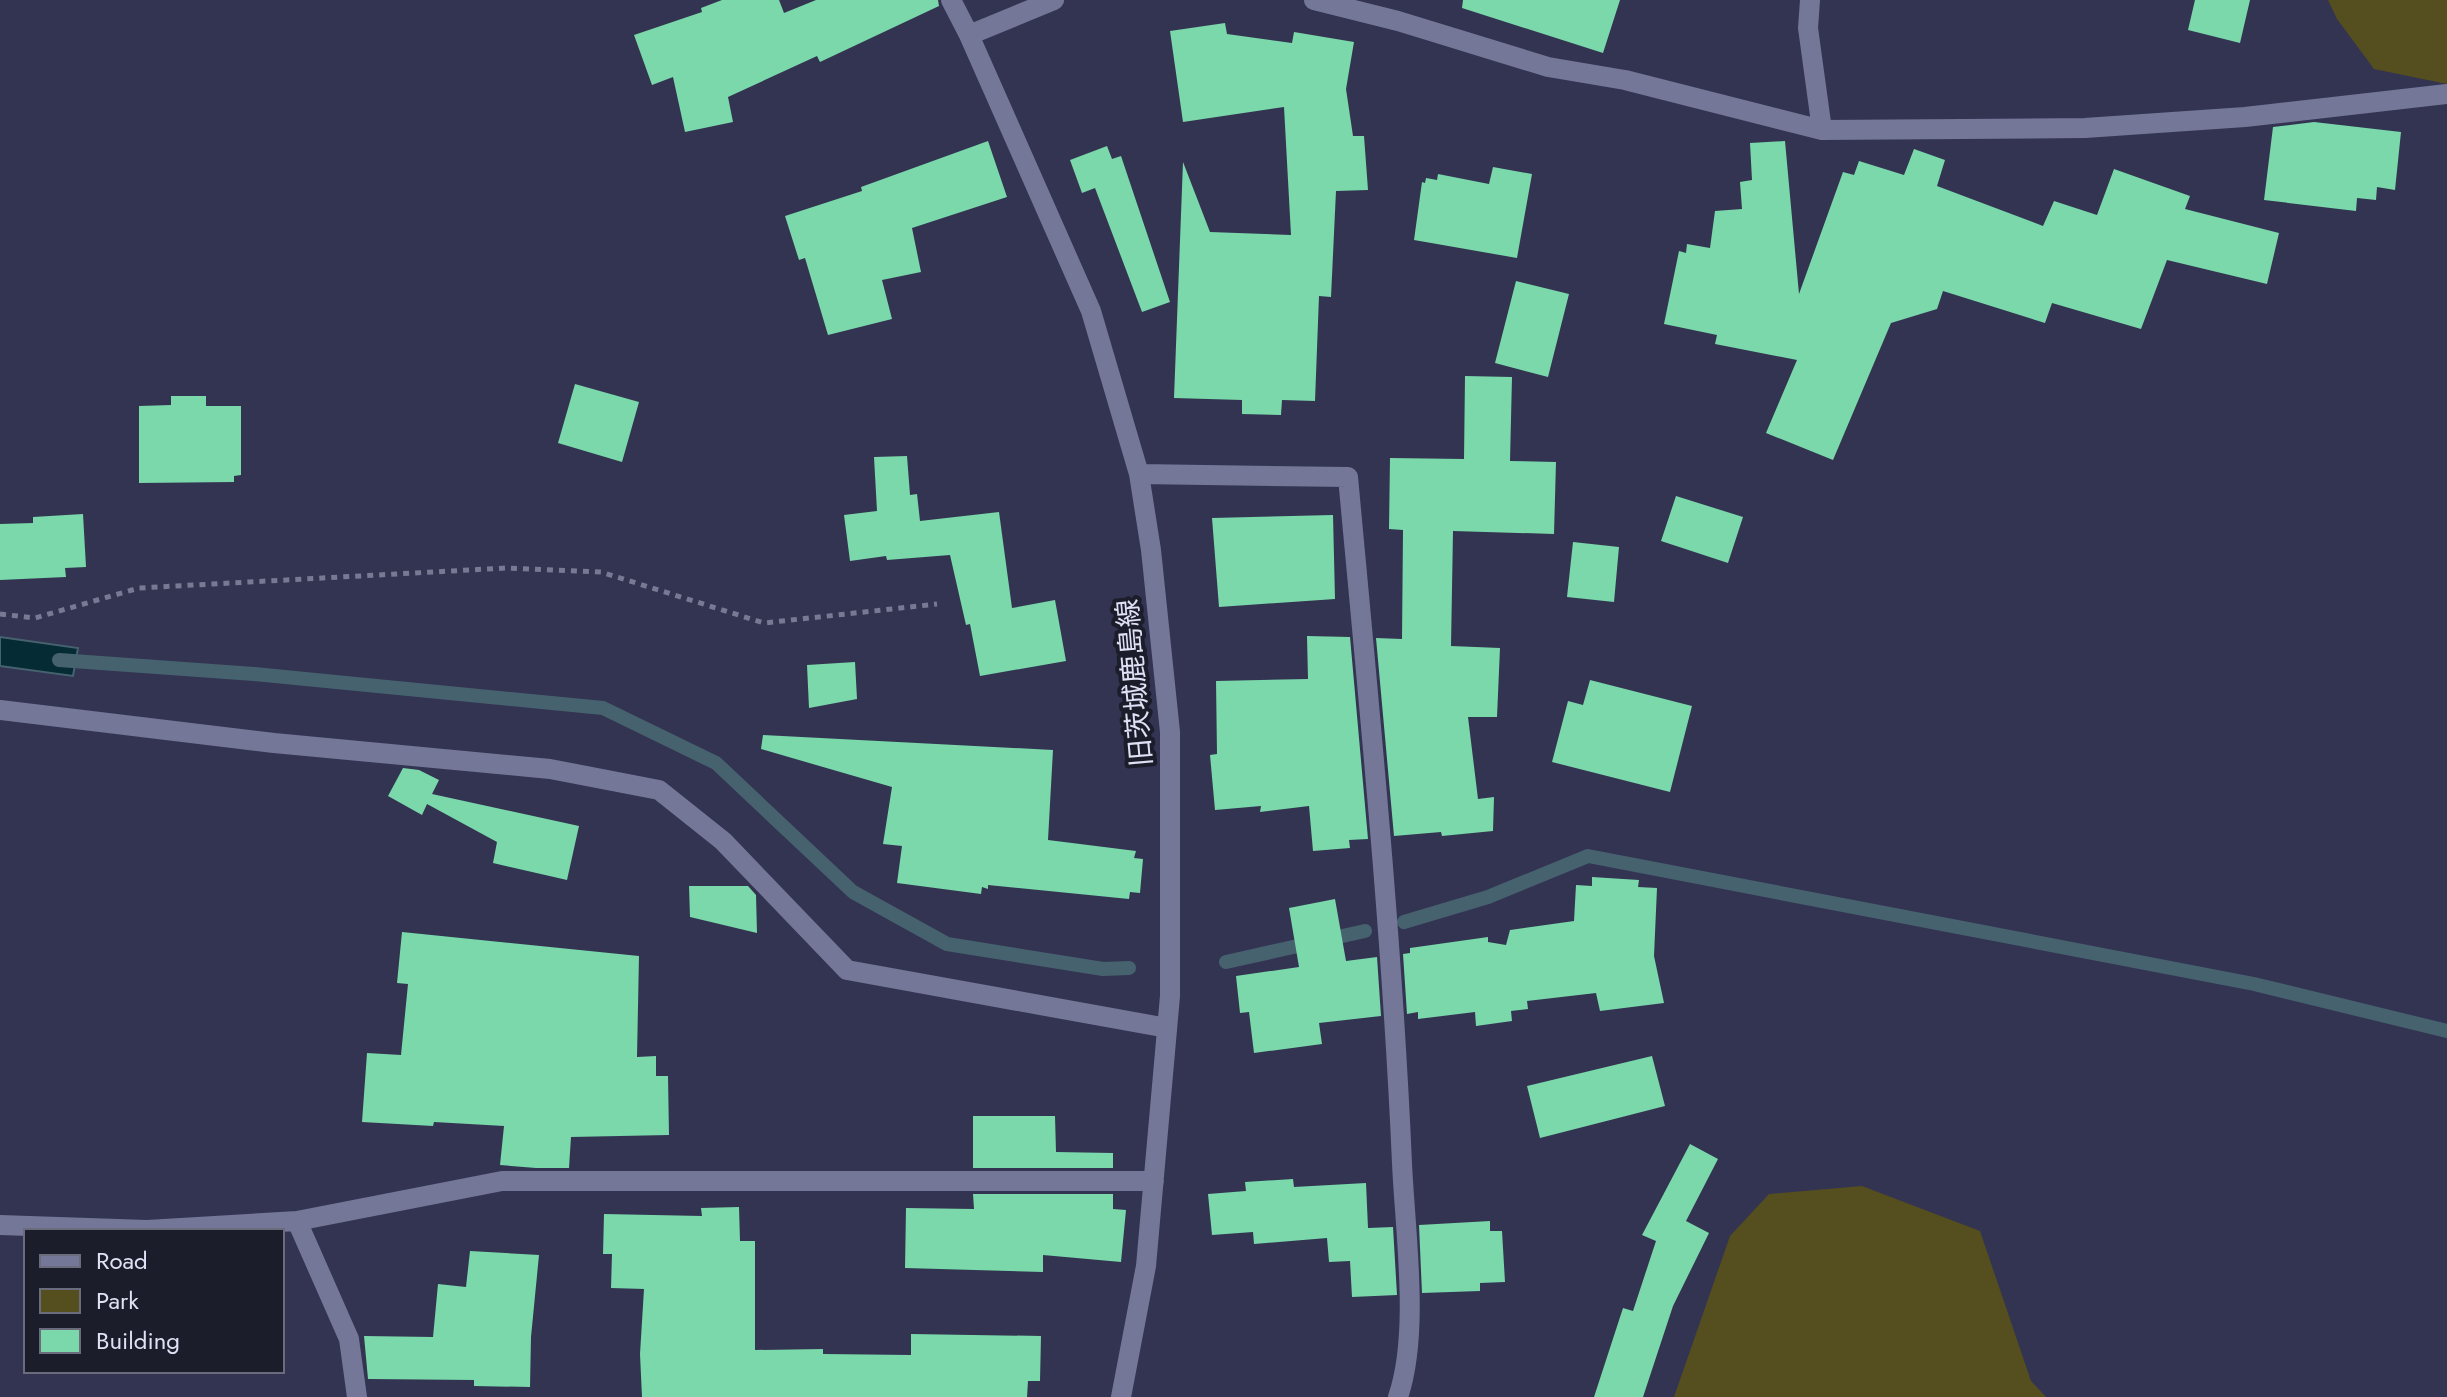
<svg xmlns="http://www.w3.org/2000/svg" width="2447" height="1397" font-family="Jost,'Noto Sans JP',sans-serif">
<rect width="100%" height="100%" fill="#333452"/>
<path fill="#554e1e" d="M 2328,0 L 2447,0 L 2447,84 L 2374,69 L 2337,19 Z
M 1862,1186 L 1980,1231 L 2031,1381 L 2046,1397 L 1674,1397 L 1730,1236 L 1769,1194 Z"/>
<path fill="#052b35" stroke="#46626f" stroke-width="2" d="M 0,637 L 78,648 L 73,676 L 0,666 Z"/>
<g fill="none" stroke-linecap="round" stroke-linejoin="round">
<path stroke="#46626f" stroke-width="14" d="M 59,660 L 254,674 L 603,708 L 716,763 L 853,892 L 947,944 L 1103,969 L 1129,968
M 1404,922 L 1488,897 L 1588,856 L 2254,984 L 2447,1031
M 1226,962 L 1365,931"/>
</g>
<path fill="#7ad8aa" d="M 722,0 L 779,0 L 784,13 L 816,0 L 938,0 L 939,6 L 820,62 L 817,56 L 728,97 L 733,122 L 685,132 L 673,77 L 652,85 L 634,35 L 702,12 L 701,8 Z
M 1463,0 L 1620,0 L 1603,53 L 1462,8 Z
M 2195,0 L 2250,0 L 2240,43 L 2188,30 Z
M 1225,23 L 1227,34 L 1292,43 L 1294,32 L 1354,42 L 1346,89 L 1353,136 L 1364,136 L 1368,190 L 1336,191 L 1331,297 L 1319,296 L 1315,401 L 1282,400 L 1281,415 L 1242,414 L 1242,400 L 1174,398 L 1183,162 L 1210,232 L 1291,235 L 1284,107 L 1183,122 L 1170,31 Z
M 2314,122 L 2401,132 L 2395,190 L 2377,187 L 2376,200 L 2357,198 L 2356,211 L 2264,200 L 2273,127 Z
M 988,141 L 1007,197 L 912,228 L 921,272 L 882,280 L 892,319 L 828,335 L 805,258 L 799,260 L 785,216 L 862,191 L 861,187 Z
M 1785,141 L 1799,294 L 1843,172 L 1854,175 L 1859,161 L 1904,175 L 1914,149 L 1945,160 L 1937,186 L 2043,226 L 2054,201 L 2097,215 L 2114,169 L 2190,196 L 2185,209 L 2279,233 L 2267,284 L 2167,260 L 2141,329 L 2052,303 L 2045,323 L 1943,291 L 1937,309 L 1891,323 L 1833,460 L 1766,433 L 1797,360 L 1715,344 L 1717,335 L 1664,324 L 1679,251 L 1686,253 L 1687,244 L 1710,248 L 1715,211 L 1742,209 L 1740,182 L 1752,180 L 1750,143 Z
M 1107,146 L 1112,159 L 1121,156 L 1170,302 L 1142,312 L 1095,188 L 1082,193 L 1070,160 Z
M 1493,167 L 1532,174 L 1517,258 L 1414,240 L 1422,182 L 1425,183 L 1426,178 L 1437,180 L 1438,174 L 1489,184 Z
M 1516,281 L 1569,294 L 1548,377 L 1495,363 Z
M 1465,376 L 1512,377 L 1510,461 L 1556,462 L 1554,534 L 1453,531 L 1451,646 L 1500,648 L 1497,717 L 1468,717 L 1478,799 L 1494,797 L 1493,831 L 1442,836 L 1441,832 L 1394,836 L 1376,638 L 1402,639 L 1403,530 L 1389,529 L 1390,458 L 1464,459 Z
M 575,384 L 639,402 L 622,462 L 558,443 Z
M 171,396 L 206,396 L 206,406 L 241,406 L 241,475 L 234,476 L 234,482 L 139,483 L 139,406 L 171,405 Z
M 907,456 L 910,495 L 917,494 L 920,521 L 999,512 L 1012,608 L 1055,600 L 1066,661 L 980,676 L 970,624 L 966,625 L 950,555 L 887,560 L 886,556 L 850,561 L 844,515 L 877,511 L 874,457 Z
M 1676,496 L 1743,517 L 1728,563 L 1661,541 Z
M 83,514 L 86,567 L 65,568 L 66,577 L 0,580 L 0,524 L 33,523 L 33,517 Z
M 1333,515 L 1335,599 L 1219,607 L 1212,518 Z
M 1573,542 L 1619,547 L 1614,602 L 1567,597 Z
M 1307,636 L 1350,637 L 1368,839 L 1349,840 L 1350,848 L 1313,851 L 1309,806 L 1260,812 L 1261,806 L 1215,810 L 1210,755 L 1217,754 L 1216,681 L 1308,679 Z
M 855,662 L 857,699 L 809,708 L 807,665 Z
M 1590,680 L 1692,706 L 1670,792 L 1552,762 L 1568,701 L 1583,705 Z
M 763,735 L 1053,750 L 1048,840 L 1136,851 L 1134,858 L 1143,859 L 1140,893 L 1130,892 L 1129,899 L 988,885 L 988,889 L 982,887 L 981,894 L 897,883 L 902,846 L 883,844 L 892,787 L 761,749 Z
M 403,768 L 419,770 L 439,780 L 432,794 L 579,826 L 567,880 L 493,863 L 497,842 L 427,804 L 422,815 L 388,796 Z
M 1592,877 L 1639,880 L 1638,887 L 1657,888 L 1654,956 L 1664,1003 L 1600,1011 L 1596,993 L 1527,1001 L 1528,1009 L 1511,1011 L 1512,1021 L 1476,1026 L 1475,1012 L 1418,1019 L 1418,1012 L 1407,1014 L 1403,954 L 1410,953 L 1410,948 L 1488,937 L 1488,942 L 1506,945 L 1510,930 L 1574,921 L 1576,885 L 1592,886 Z
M 689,886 L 748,886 L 756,895 L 757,933 L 690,917 Z
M 1335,899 L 1346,961 L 1377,957 L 1381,1016 L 1319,1023 L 1322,1044 L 1254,1053 L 1249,1012 L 1240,1013 L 1236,976 L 1299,967 L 1289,908 Z
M 402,932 L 639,956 L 637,1057 L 656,1056 L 656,1076 L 668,1076 L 669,1135 L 571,1137 L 569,1168 L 536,1168 L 500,1165 L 504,1126 L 434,1122 L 433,1126 L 362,1122 L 367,1053 L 401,1055 L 408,984 L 397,983 Z
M 1652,1056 L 1665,1106 L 1540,1138 L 1527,1086 Z
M 973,1116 L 1055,1116 L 1056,1152 L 1113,1153 L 1113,1168 L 973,1168 Z
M 1690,1144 L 1718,1159 L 1686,1221 L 1709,1233 L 1673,1306 L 1643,1397 L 1594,1397 L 1623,1308 L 1633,1311 L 1656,1241 L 1642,1235 Z
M 1293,1179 L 1294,1187 L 1366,1183 L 1368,1228 L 1393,1227 L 1397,1295 L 1352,1297 L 1350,1261 L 1329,1262 L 1327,1238 L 1254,1244 L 1253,1232 L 1212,1235 L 1208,1194 L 1246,1191 L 1245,1182 Z
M 973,1194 L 1113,1194 L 1113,1209 L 1126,1210 L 1121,1262 L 1043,1255 L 1043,1272 L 905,1268 L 906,1208 L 974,1209 Z
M 739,1207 L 740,1241 L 755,1241 L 755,1350 L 823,1349 L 823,1354 L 911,1355 L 911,1334 L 1041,1336 L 1040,1381 L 1028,1381 L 1027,1397 L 642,1397 L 640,1354 L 644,1289 L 611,1288 L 612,1254 L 603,1254 L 604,1214 L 702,1216 L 701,1208 Z
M 1490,1221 L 1490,1231 L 1502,1231 L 1505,1282 L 1480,1283 L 1480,1291 L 1422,1293 L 1419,1225 Z
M 470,1251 L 539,1255 L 531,1337 L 530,1387 L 474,1386 L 474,1380 L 368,1379 L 364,1336 L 433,1337 L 438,1284 L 466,1287 Z"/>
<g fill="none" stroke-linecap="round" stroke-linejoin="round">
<path stroke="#787993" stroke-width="5" stroke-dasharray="6 6" stroke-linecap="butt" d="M 0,614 L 35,618 L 139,588 L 506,568 L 601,572 L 764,623 L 937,604"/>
<path stroke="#747798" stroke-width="20" d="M 951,0 L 969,35 L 1091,311 L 1139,474 L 1151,550 L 1170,732 L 1170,996 L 1146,1266 L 1121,1397
M 1314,0 L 1398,21 L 1548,67 L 1625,80 L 1822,130 L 2085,128 L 2245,117 L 2447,94
M 1810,0 L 1808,28 L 1822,130
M 969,35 L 1054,0
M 1139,474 L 1348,477 C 1369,705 1392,934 1402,1163 C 1405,1232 1420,1333 1398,1397
M 0,710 L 274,743 L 550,769 L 659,790 L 723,841 L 847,970 L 1167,1028
M 297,1221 L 349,1339 L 357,1397
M 0,1225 L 147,1230 L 297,1221 L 502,1181 L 1154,1181"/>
</g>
<g text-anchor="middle" stroke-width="8" stroke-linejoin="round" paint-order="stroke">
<g font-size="28" fill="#dfe1f5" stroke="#1c1d2b">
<text transform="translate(1134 683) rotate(-95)" y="10">旧茨城鹿島線</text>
</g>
</g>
<rect x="24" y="1229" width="260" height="144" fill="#1c1d2b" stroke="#6a6b7c" stroke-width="2"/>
<rect x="40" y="1255" width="40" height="12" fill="#747798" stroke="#6a6b7c" stroke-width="2"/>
<text x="96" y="1269" font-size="24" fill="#dfe1f5">Road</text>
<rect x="40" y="1289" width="40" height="24" fill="#554e1e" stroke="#6a6b7c" stroke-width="2"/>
<text x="96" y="1309" font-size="24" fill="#dfe1f5">Park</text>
<rect x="40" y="1329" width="40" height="24" fill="#7ad8aa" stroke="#6a6b7c" stroke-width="2"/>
<text x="96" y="1349" font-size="24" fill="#dfe1f5">Building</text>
</svg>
